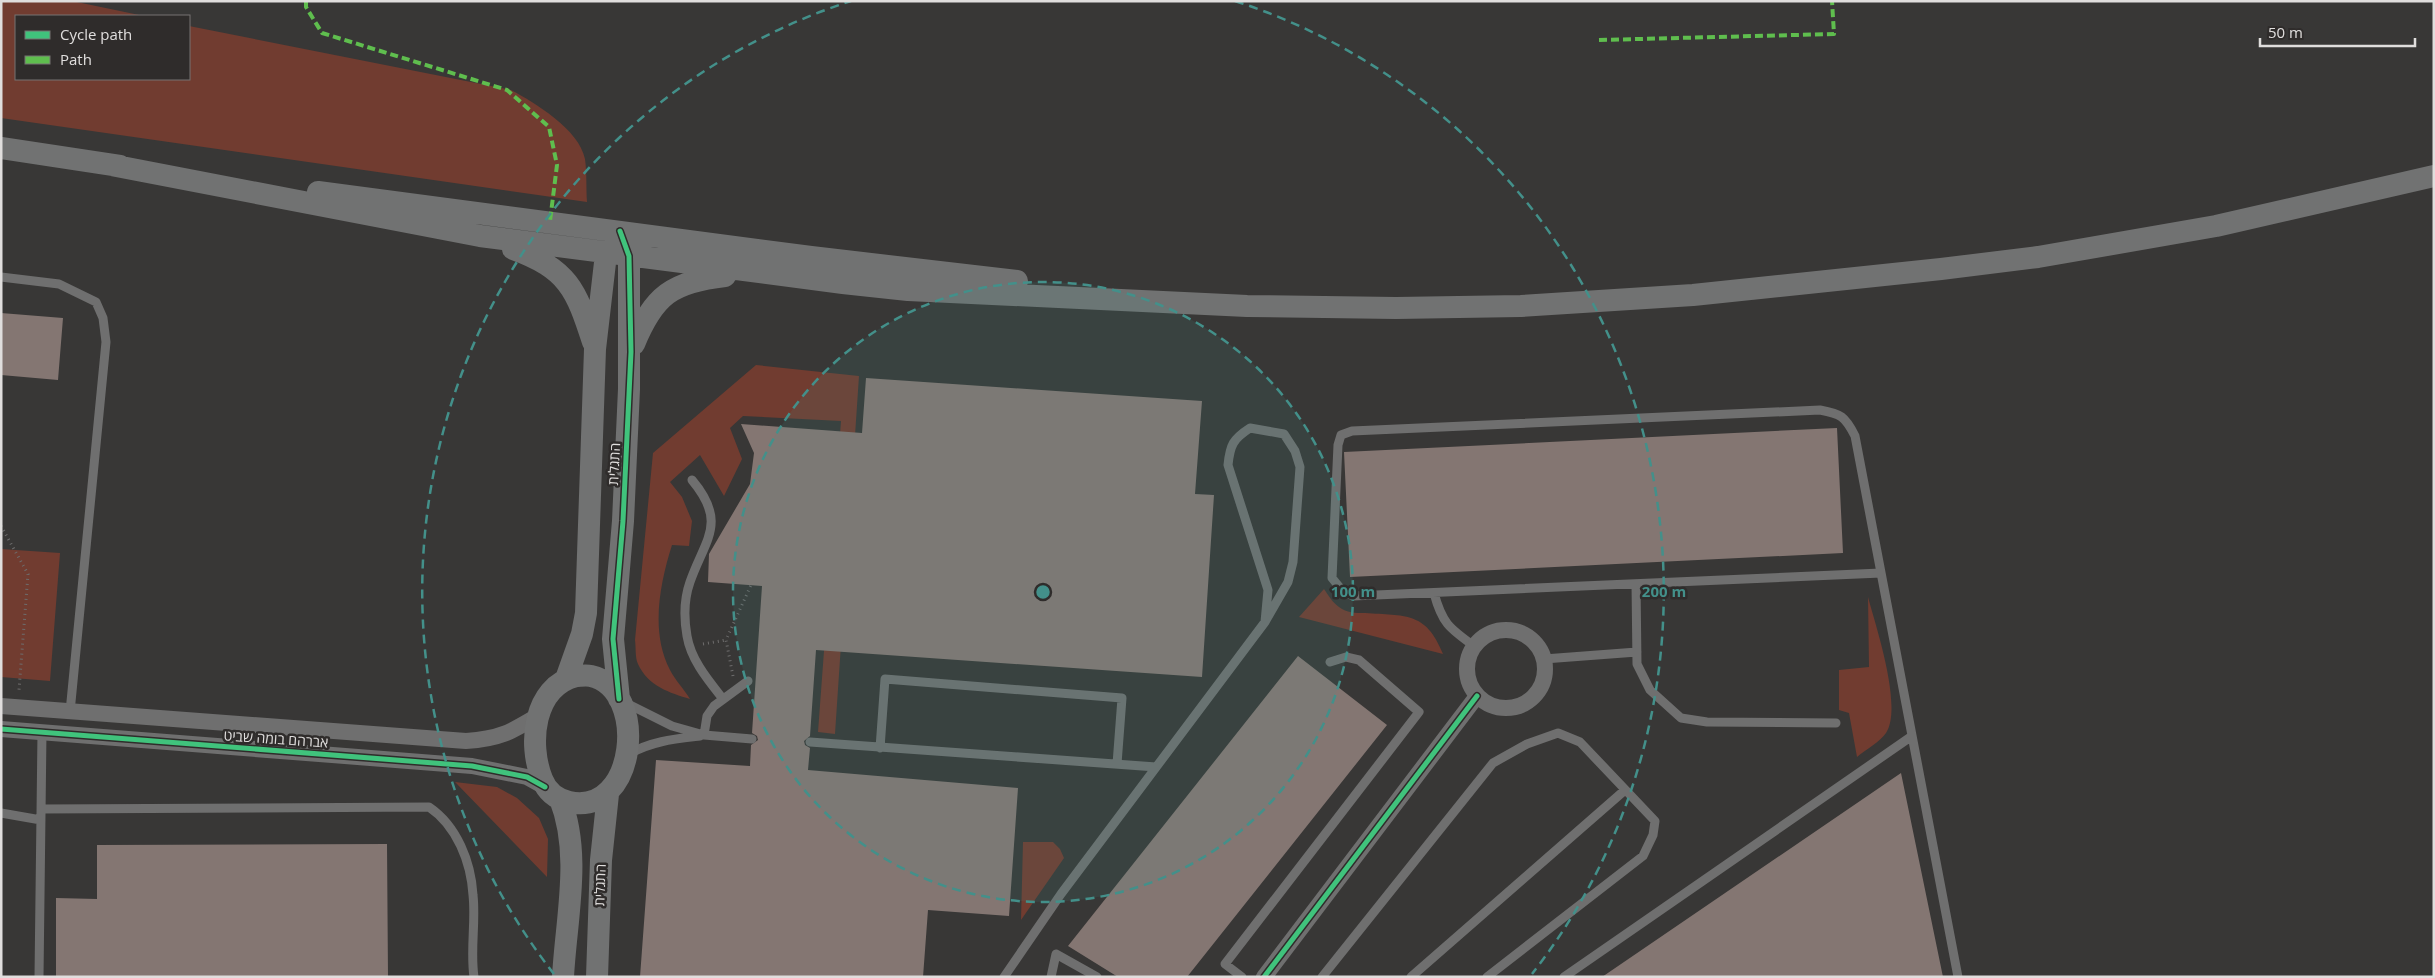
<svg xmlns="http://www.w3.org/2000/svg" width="2435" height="978" font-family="'Open Sans','Noto Sans Hebrew',sans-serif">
<rect width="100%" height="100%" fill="#383736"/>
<path fill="#713c30" d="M 1,1 L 72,1 L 144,16 L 16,16 L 16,79 L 189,79 L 189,26 L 511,90 C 535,103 579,129 585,159 C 587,173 586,188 587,202 L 1,118 Z
M 756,365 L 859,376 L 835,734 L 818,732 L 841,421 L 743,416 L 730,428 L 742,459 L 724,496 L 700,455 L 670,482 L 682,497 L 692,521 L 689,546 L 672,545 C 660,583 650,632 670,670 C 675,680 684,689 690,699 C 670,693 648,686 638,664 C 635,658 636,647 635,640 L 653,453 Z
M 1,549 L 60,553 L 50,681 L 1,677 Z
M 1324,589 C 1328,595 1333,603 1339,607 C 1347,613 1355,613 1365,613 C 1405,616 1426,611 1443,654 L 1299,617 Z
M 1868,597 C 1876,627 1903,707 1886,733 C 1880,742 1865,750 1857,757 L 1849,713 L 1839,710 L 1839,670 L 1869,667 Z
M 455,782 L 497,787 L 517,798 L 539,818 L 548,839 L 547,877 Z
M 1023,842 L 1053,842 L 1060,849 L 1064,858 L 1021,920 Z"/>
<path fill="#847672" d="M 1,313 L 63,318 L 58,380 L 1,375 Z
M 866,378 L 1202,401 L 1195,494 L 1214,495 L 1202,677 L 816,650 L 810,736 L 804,741 L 805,745 L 810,748 L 808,770 L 1018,788 L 1009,916 L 928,910 L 923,977 L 640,977 L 656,760 L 750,766 L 751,745 L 758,740 L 757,736 L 752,733 L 762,586 L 708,582 L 709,554 L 750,484 L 754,453 L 741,424 L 862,433 Z
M 1837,428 L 1843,553 L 1350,577 L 1344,452 Z
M 1298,656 L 1387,725 L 1187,977 L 1118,977 L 1068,946 Z
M 1901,773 L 1943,977 L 1602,977 Z
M 387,844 L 388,977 L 56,977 L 56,898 L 97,899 L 97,845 Z"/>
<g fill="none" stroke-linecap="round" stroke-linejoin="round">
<path stroke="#6e6d6d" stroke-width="3" stroke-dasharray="1 4" stroke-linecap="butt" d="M 1,526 L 28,574 L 19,690
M 703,644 L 726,640
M 733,676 L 726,640 L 751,585"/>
<path stroke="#6f6f6f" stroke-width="9" d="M 1,277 L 59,284 L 96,302 L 103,318 L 106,342 L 70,712
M 692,480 C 728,523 705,539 690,582 C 684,599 684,619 687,636 C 691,660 708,680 723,699
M 1881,573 L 1353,596 L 1341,589 L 1332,578 L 1338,445 L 1341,435 L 1352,431 L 1820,410 C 1841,414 1845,416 1855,436 L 1958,977
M 1636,584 L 1637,664 L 1650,690 L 1681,718 L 1707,722 L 1836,723
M 1434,593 C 1442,623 1449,628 1474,646
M 1544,659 L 1637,652
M 624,702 L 672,726 L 704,735 L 752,739
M 704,735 L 707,716 L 714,706 L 748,681
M 810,742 L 1156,767
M 880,748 L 885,679 L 1122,698 L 1117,764
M 629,754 C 652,741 675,739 700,736
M 41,809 L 429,807 C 457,826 471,862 473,895 C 476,922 470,950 474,977
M 1,813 L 41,820
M 39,977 L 42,732
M 1004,977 L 1061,894 L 1265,622 L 1288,582 L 1293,562 L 1300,467 L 1295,451 L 1284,434 L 1250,428 C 1233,439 1230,445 1228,465 L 1268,590 L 1265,622
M 1051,977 L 1056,954 L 1097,977
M 1242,977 L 1225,964 L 1419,712 L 1359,660 L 1346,657 L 1330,662
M 1322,977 L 1493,763 L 1527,744 L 1558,733 L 1580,742 L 1655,821 L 1653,835 L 1643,856 L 1487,977
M 1411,977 L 1625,790
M 1564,977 L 1912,736"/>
<path stroke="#6f6f6f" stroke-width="16" d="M1467 669a39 39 0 1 1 78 0a39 39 0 1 1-78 0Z
M 1,706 L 466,741 C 500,739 511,732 539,715
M 1,729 L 472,766 L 527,777 L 545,787
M 1264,977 L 1477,696"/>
<path stroke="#717272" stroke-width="22" d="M 1,148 L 120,166
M 106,164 L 480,236 L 843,283 L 908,290 L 1247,306 L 1396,308 L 1521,306 L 1693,295 L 1941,269 L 2038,257 L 2216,226 L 2434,176
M 318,192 L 811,257 L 1017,281
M 513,249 C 568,269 576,289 593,342
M 634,344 C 654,295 672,282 725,276
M 576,676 C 580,676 586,675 591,676 C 649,689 637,817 569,802 C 556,799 547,792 542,779 C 528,744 533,687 576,676 Z
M 566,679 L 582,634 L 586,613 L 595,349 L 606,254 L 614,240
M 619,699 L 613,639 L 623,521 L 629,389 L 629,256 L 624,244
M 560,799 C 582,854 566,919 563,977
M 597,977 L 601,860 L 608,794"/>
<path stroke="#5fbe4e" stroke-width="4" stroke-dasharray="8 4" stroke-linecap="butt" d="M 306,1 L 306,7 L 322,33 L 507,90 L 549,127 L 557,165 L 550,221
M 1599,40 L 1834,34 L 1832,1"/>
<g stroke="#2f2c2b" stroke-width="8">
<path id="cycleway" d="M 619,699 L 613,639 L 623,521 L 631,352 L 629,256 L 620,231
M 1,729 L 472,766 L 527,777 L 545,787
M 1264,977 L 1477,696"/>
</g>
<use href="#cycleway" stroke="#40c37c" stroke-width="5"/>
</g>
<circle cx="1043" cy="592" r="310" fill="#43908a" fill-opacity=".12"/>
<g fill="none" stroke="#43908a" stroke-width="2.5" stroke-dasharray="9 6">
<circle cx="1043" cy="592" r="310"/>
<path d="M554 974A621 621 0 0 1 851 1M1235 1A621 621 0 0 1 1532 974"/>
</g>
<g text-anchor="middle" stroke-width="5" stroke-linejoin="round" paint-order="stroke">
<g font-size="14" fill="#e0dedd" stroke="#2f2c2b">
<text transform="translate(614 464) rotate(-87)" y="5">התגלית</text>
<text transform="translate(276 739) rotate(4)" y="5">אברהם בומה שביט</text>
<text transform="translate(600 885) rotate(-88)" y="5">התגלית</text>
</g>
</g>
<circle cx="1043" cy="592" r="8" fill="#43908a" stroke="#2f2c2b" stroke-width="2.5"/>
<g font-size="15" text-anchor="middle" font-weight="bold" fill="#43908a" stroke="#2f2c2b" stroke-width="5" stroke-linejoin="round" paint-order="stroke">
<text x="1353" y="597">100 m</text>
<text x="1664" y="597">200 m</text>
</g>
<rect width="2435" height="978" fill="none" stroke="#e0dedd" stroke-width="5"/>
<rect x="15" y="15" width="175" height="65" fill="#2f2c2b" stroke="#767372"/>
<rect x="25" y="31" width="25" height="8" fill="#40c37c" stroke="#767372"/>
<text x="60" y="40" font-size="15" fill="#e0dedd">Cycle path</text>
<rect x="25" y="56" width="25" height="8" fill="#5fbe4e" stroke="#767372"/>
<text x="60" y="65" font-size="15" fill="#e0dedd">Path</text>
<path d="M2260 38v8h155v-8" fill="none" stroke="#e0dedd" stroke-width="2.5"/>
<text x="2268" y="38" font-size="15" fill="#e0dedd" stroke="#2f2c2b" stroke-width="4" paint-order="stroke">50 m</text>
</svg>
